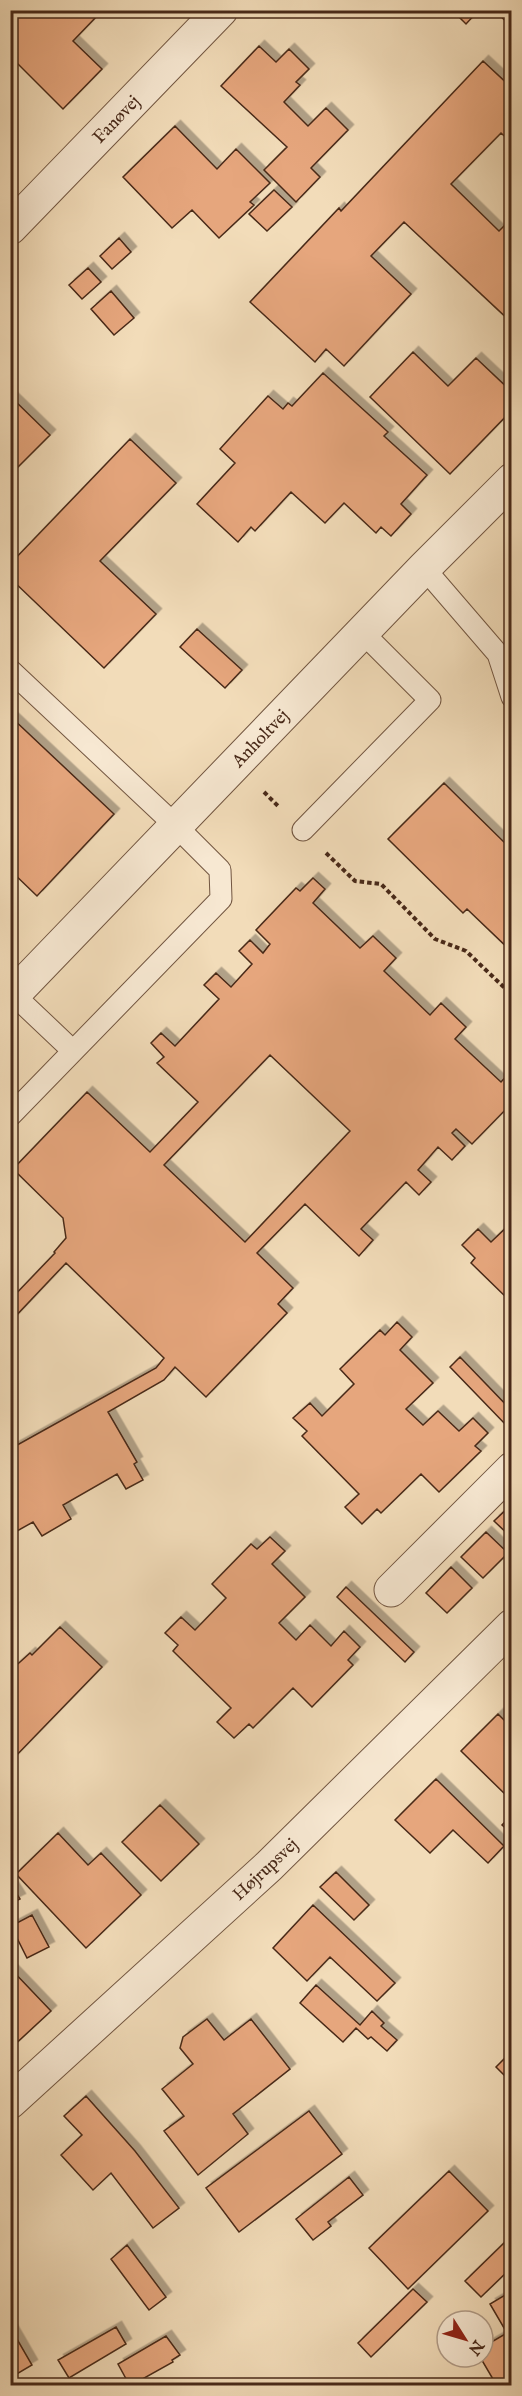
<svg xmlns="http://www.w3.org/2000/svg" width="522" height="2396" font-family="'IM FELL English',serif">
<defs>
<filter id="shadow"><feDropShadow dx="5.5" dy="-5.5" stdDeviation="0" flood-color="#0004"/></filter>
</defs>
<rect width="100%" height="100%" fill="#f2dcb9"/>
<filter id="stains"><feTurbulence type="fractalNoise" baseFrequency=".00333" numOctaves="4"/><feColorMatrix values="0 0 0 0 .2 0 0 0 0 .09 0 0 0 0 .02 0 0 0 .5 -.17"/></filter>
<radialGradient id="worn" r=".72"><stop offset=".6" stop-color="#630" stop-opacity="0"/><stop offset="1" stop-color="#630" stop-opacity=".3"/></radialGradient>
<path fill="#e6a67d" stroke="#482919" stroke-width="1.5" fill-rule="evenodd" filter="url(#shadow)" d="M 19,10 L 93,10 L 98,15 L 73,41 L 102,69 L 63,109 L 10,56 L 10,19 Z
M 452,10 L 479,10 L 466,24 Z
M 494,10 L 512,10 L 512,27 Z
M 259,46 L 276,62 L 289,49 L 309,69 L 296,82 L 300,85 L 284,102 L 308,126 L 326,108 L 348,130 L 311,168 L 320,177 L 296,202 L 264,170 L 287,147 L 221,86 Z
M 483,61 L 512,88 L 512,143 L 501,133 L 451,184 L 499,231 L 512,218 L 512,323 L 404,222 L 371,256 L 411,294 L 344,366 L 326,349 L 315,362 L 250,302 L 339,208 L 341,211 Z
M 175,126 L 217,169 L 236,149 L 270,183 L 250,202 L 254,205 L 219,238 L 192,210 L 172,228 L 123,177 Z
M 274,190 L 292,207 L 267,231 L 249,214 Z
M 119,238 L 131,252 L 112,269 L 100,256 Z
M 88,268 L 101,282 L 82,299 L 69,285 Z
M 111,291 L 134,318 L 114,335 L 91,309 Z
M 413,352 L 448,386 L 476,358 L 512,392 L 512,410 L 450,474 L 370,397 Z
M 323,373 L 388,432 L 384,436 L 427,475 L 401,504 L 411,514 L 391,536 L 381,527 L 376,533 L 344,503 L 325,523 L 291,492 L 255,531 L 251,527 L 238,542 L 197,504 L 235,463 L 220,449 L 268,396 L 283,409 L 288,403 L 292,406 Z
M 10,396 L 50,435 L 10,475 Z
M 130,439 L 176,483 L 100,561 L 156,614 L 104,668 L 10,578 L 10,564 Z
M 197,629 L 242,670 L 225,688 L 180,647 Z
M 10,716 L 114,814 L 37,896 L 10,870 Z
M 444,783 L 512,850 L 512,952 L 467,909 L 463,913 L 388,839 Z
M 313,878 L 325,889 L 313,903 L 360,948 L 373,936 L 396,958 L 384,971 L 430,1015 L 441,1003 L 466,1027 L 455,1039 L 501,1082 L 512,1070 L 512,1103 L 472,1144 L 456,1129 L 452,1133 L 465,1146 L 452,1160 L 438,1147 L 418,1170 L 431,1182 L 419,1195 L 406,1182 L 361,1229 L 373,1240 L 359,1256 L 305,1204 L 257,1253 L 293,1288 L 278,1304 L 287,1313 L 206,1397 L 175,1367 L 164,1380 L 108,1412 L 137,1462 L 134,1464 L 143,1480 L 126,1489 L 117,1474 L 63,1505 L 71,1519 L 42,1536 L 33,1522 L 10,1535 L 10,1449 L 156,1368 L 164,1358 L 66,1263 L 10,1322 L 10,1300 L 55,1253 L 54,1252 L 66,1238 L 63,1218 L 13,1169 L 87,1092 L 150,1152 L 198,1102 L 157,1063 L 164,1057 L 151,1043 L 161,1033 L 175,1046 L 219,999 L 204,985 L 216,973 L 231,987 L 252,964 L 239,951 L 250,940 L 263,953 L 270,944 L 256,930 L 296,888 L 300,891 ZM 270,1055 L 350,1131 L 245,1242 L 164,1165 Z
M 512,1222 L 512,1303 L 471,1263 L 475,1258 L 462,1245 L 478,1229 L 491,1242 Z
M 397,1322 L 412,1337 L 400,1350 L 433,1383 L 406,1409 L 423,1425 L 438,1411 L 459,1431 L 473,1418 L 488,1433 L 475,1446 L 481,1451 L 439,1492 L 421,1474 L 381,1513 L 377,1509 L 362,1524 L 345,1507 L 359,1494 L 302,1436 L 307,1431 L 293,1418 L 310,1403 L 322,1416 L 354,1384 L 340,1369 L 380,1330 L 385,1335 Z
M 460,1357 L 512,1411 L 512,1419 L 506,1425 L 450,1367 Z
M 512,1504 L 512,1538 L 494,1521 Z
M 486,1532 L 508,1553 L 483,1578 L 461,1557 Z
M 270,1537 L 285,1551 L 272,1564 L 305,1597 L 279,1623 L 296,1640 L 310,1625 L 331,1646 L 344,1631 L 360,1647 L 348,1660 L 353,1665 L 312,1707 L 293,1688 L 253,1728 L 249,1724 L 234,1738 L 217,1722 L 231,1708 L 173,1651 L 178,1645 L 165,1633 L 181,1617 L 195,1630 L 226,1598 L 212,1584 L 251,1544 L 257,1549 Z
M 451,1567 L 472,1588 L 447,1613 L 426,1593 Z
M 346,1587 L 414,1652 L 405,1662 L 337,1597 Z
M 60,1627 L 102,1667 L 10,1762 L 10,1671 L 30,1653 L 32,1655 Z
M 498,1714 L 512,1728 L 512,1801 L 461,1751 Z
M 436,1779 L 504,1846 L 488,1863 L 453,1830 L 430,1853 L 395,1820 Z
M 160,1805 L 199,1844 L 161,1881 L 122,1842 Z
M 512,1815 L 512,1834 L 502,1825 Z
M 58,1833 L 88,1865 L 101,1853 L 141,1895 L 86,1948 L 16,1874 Z
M 336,1872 L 369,1905 L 354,1920 L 320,1887 Z
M 10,1883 L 20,1899 L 10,1904 Z
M 313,1905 L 395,1983 L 377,2001 L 330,1957 L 307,1981 L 273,1948 Z
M 32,1915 L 49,1947 L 27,1958 L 11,1926 Z
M 10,1968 L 51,2011 L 10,2049 Z
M 316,1985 L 360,2025 L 372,2011 L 384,2023 L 381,2026 L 397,2040 L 387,2051 L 371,2037 L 368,2039 L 356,2028 L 343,2042 L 300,2003 Z
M 207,2019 L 224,2040 L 251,2019 L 290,2069 L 233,2114 L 248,2134 L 198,2175 L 164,2131 L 184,2116 L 162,2089 L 193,2064 L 180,2048 L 183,2037 Z
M 512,2051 L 512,2083 L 496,2067 Z
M 86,2096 L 135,2151 L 179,2208 L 153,2228 L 111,2173 L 93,2190 L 61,2155 L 82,2135 L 64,2116 Z
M 309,2111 L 342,2154 L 239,2232 L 206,2188 Z
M 449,2171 L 488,2211 L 408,2289 L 369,2248 Z
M 349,2177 L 363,2195 L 328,2222 L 331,2226 L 313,2240 L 296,2219 Z
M 505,2242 L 512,2248 L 512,2267 L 481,2297 L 465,2281 Z
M 127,2245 L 166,2297 L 149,2310 L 111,2259 Z
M 413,2289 L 427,2302 L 371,2357 L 358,2343 Z
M 512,2291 L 512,2386 L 497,2386 L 480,2357 L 483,2357 L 483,2347 L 507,2333 L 490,2304 Z
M 10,2327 L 32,2365 L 10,2378 Z
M 116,2327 L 126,2344 L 69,2378 L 58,2360 Z
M 166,2336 L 180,2355 L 172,2360 L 173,2362 L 130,2386 L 118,2364 Z"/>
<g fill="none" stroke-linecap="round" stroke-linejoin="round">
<g stroke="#725641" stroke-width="23">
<path id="service" d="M 424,568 L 498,654 L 512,697
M 10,670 L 176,826 L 220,870 L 221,899 L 10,1116
M 303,830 L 430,700 L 362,632
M 14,995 L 73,1051"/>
</g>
<g stroke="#725641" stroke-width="35">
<path id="minor" d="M 10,228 L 221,10
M 10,998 L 424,568 L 512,480
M 391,1590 L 512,1469
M 10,2102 L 269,1866 L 512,1626"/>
</g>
<path stroke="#482919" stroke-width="4" stroke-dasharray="4.5 3" stroke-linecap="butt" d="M 264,792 L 278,806
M 326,853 L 355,881 L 381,884 L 435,939 L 466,951 L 512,995"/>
<use href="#service" stroke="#f7e8d2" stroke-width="21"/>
<use href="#minor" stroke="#f7e8d2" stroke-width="33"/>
</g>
<g text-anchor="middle" stroke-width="4.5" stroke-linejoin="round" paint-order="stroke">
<g font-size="18" fill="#482919" stroke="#f7e8d2">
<text transform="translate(116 119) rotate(-46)" y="6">Fanøvej</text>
<text transform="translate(260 738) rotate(-46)" y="6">Anholtvej</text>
<text transform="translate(265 1869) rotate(-43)" y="6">Højrupsvej</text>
</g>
</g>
<rect width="522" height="2396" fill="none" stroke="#f2dcb9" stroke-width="36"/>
<rect x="12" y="12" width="498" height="2372" fill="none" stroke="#482919" stroke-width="3"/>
<rect x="18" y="18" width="486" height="2360" fill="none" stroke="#482919" stroke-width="1.5"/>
<g transform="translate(465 2339) rotate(127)"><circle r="28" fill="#f7e8d2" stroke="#b19c88" stroke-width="1.5"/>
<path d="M0-4.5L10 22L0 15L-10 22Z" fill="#8f2418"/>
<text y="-9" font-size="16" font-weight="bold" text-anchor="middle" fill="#482919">N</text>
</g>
<rect width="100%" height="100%" filter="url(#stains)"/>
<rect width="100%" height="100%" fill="url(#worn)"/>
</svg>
